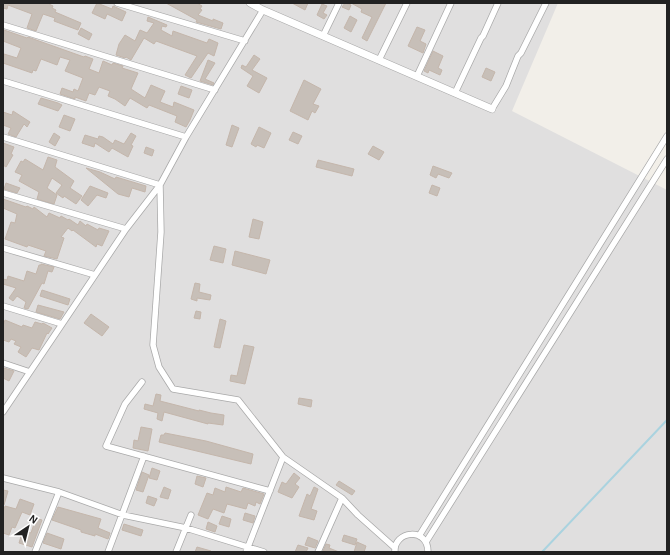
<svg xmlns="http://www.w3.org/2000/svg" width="670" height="555" font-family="'Alegreya Sans',sans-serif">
<rect width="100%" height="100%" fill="#f2efe9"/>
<path fill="#e0dfdf" d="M 3,3 L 558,3 L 512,111 L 667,190 L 667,552 L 3,552 Z"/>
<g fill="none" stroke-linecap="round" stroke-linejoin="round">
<path stroke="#aad3df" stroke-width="2" d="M 542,552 L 667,420"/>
</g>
<path fill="#c7bfb8" stroke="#c4b6ab" d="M 3,3 L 49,3 L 49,4 L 53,6 L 52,8 L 56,10 L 55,12 L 81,23 L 78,30 L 54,21 L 55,18 L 43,14 L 36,31 L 27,28 L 32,14 L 8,5 L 7,9 L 3,8 Z
M 97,3 L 112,9 L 113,6 L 126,12 L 122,21 L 107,14 L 105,19 L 92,13 Z
M 166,3 L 197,3 L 202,6 L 200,9 L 202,10 L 198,15 L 213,21 L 213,19 L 223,23 L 221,29 L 196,22 L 197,20 Z
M 292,3 L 308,3 L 305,10 Z
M 345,3 L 351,5 L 349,10 L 342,7 Z
M 351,3 L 386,3 L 367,41 L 362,38 L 372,17 L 361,12 L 362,9 Z
M 322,4 L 327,6 L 323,13 L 327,15 L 324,19 L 317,15 Z
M 350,16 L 357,20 L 351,32 L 344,28 Z
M 148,17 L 167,25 L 166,27 L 162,26 L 161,30 L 172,36 L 173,31 L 207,43 L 209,39 L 218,43 L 214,56 L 208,53 L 191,78 L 185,75 L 197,56 L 156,41 L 154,44 L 144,38 L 131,60 L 126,57 L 125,58 L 116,55 L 119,44 L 125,35 L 135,41 L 140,30 L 147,33 L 154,23 L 147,21 Z
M 417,27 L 425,30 L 420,41 L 426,44 L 423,53 L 408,46 Z
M 81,28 L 92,34 L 89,40 L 78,34 Z
M 4,30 L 27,38 L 28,37 L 39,41 L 84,57 L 85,56 L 93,59 L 89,69 L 99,73 L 103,61 L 112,65 L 113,63 L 123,66 L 122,68 L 138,73 L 131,89 L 145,98 L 151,85 L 165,91 L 160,102 L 173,107 L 174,102 L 194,110 L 190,120 L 186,127 L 175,122 L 177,116 L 149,105 L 147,108 L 130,98 L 125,106 L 115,99 L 108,96 L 110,91 L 99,87 L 95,95 L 89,93 L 86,101 L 75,97 L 75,99 L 60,94 L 62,88 L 73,92 L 74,89 L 78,91 L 83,78 L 65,71 L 70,60 L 60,57 L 57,65 L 41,59 L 36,71 L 33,70 L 32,73 L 3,63 L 4,54 L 17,58 L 21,48 L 3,41 Z
M 433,51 L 443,56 L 438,68 L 442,70 L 440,75 L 429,70 L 428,73 L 424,71 Z
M 254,55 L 260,59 L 252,70 L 267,78 L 259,93 L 247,86 L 253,76 L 241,68 L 242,65 L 246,67 Z
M 208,60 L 215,63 L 205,79 L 214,83 L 213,85 L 200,81 Z
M 486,68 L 495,72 L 491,81 L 482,77 Z
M 304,80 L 321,89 L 313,104 L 319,106 L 315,113 L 312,111 L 308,120 L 290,111 Z
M 181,86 L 192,90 L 189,98 L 178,94 Z
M 41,98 L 58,103 L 62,105 L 58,111 L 38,104 Z
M 13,111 L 30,122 L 27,127 L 24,124 L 16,137 L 8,134 L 11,128 L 3,125 L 3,112 L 12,115 Z
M 64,115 L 75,119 L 70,131 L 59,127 Z
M 232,125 L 239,128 L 232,147 L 226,145 Z
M 259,127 L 271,133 L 264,148 L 257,145 L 256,147 L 251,144 Z
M 293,132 L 302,136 L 298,144 L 289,140 Z
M 54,133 L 60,137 L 55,146 L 49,142 Z
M 131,133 L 136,136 L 131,145 L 133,146 L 128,157 L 112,148 L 109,152 L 95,143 L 94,147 L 82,143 L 85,135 L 98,139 L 99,136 L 103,137 L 113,144 L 115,140 L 124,144 Z
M 3,143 L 14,147 L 11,154 L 13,155 L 6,167 L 3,165 Z
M 373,146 L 384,152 L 379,160 L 368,154 Z
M 146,147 L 154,150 L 152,156 L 144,153 Z
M 48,157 L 57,160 L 55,167 L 74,181 L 70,188 L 82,196 L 76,204 L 64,196 L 63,198 L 56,193 L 62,185 L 52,178 L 47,188 L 57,195 L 54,204 L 37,199 L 39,192 L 19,181 L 22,175 L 15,172 L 21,161 L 23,162 L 25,159 L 43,170 Z
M 318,160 L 354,169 L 352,176 L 316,167 Z
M 433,166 L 452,173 L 449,178 L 438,174 L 436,178 L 430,175 Z
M 86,168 L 100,172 L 115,179 L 116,177 L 146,186 L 145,192 L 132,188 L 129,197 L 118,194 Z
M 6,183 L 20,188 L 17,193 L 4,189 Z
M 432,185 L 440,188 L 437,196 L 429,193 Z
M 90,186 L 108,193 L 106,198 L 97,195 L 88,206 L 81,200 Z
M 3,199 L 26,207 L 27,206 L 33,209 L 34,207 L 47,217 L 49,213 L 60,218 L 61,216 L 68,220 L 69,219 L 78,225 L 80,221 L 86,226 L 87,224 L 98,230 L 99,228 L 109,231 L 102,246 L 97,244 L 96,247 L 73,230 L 72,231 L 68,228 L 61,237 L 64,238 L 57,259 L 44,256 L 46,251 L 28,245 L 27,247 L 5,239 L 11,222 L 15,223 L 17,214 L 3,208 Z
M 253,219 L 263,222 L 259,239 L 249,237 Z
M 214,246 L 226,249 L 223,263 L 210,260 Z
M 235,251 L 270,260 L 266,274 L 232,265 Z
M 41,264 L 54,267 L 52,272 L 48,271 L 44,284 L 42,283 L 28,309 L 24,308 L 26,302 L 17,296 L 13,301 L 9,298 L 16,288 L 3,284 L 3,279 L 7,280 L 8,276 L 24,281 L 27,271 L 36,274 L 39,265 L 41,265 Z
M 195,283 L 200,284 L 199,292 L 211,295 L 210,300 L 197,298 L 197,301 L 191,299 Z
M 42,290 L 70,299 L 68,305 L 40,296 Z
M 38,305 L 64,312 L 60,319 L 36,312 Z
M 196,311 L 201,312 L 200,319 L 194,318 Z
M 91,314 L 109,327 L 102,336 L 84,323 Z
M 220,319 L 226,321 L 220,348 L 214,347 Z
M 5,320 L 22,327 L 23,325 L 32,328 L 35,322 L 42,324 L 43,323 L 52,328 L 48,334 L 47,333 L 39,350 L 32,348 L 26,357 L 18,352 L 21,347 L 14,344 L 16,341 L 11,339 L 9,342 L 3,340 L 3,326 Z
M 244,345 L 254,347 L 245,384 L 230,381 L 231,375 L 237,376 Z
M 4,368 L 14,371 L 9,381 L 3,378 Z
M 156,394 L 161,395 L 160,401 L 199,411 L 199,410 L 211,413 L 224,415 L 223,425 L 208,423 L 208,424 L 164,412 L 162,421 L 157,419 L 158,413 L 144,409 L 145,404 L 153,406 Z
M 299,398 L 312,400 L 311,407 L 298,404 Z
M 141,427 L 152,429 L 148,451 L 133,448 L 134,440 L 138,441 Z
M 165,433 L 206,441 L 253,454 L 251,464 L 159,442 L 161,435 L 164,435 Z
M 152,468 L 160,471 L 157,480 L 149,478 Z
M 142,472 L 149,475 L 143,492 L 136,490 Z
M 294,473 L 300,478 L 295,484 L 299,487 L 292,498 L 278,492 L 282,482 L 286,484 Z
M 197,476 L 206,478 L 203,487 L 195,484 Z
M 339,481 L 355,491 L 352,495 L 336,485 Z
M 164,487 L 171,490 L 168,499 L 160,497 Z
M 226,487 L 241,492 L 243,488 L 264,494 L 260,504 L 256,502 L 255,506 L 248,503 L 246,509 L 227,504 L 224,513 L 213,509 L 208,519 L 198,515 L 207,493 L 213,495 L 215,488 L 225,492 Z
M 314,487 L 318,489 L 311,509 L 317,511 L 314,520 L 299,516 L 307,494 L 310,496 Z
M 3,490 L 8,491 L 4,505 L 3,505 Z
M 148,496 L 157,499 L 154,506 L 146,503 Z
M 20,499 L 34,504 L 30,515 L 22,512 L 15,528 L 12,527 L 9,535 L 3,533 L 3,513 L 5,506 L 16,509 Z
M 58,507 L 101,519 L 98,528 L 110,533 L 108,539 L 95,534 L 95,536 L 81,532 L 81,530 L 52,520 Z
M 245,513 L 255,516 L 253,523 L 243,520 Z
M 222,516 L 231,519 L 229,527 L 219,524 Z
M 36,518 L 42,520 L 32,547 L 19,543 L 23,530 L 31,533 Z
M 208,522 L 217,526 L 215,532 L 206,529 Z
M 124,524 L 143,530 L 141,536 L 122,530 Z
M 47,533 L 64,539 L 61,549 L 43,543 Z
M 344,535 L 357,539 L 355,545 L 342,541 Z
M 308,537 L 318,541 L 315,548 L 305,545 Z
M 357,542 L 366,546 L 364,552 L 354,552 Z
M 326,544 L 330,545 L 329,548 L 339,552 L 323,551 Z
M 298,545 L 308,548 L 306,552 L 295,552 Z
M 197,547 L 211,551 L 211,552 L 195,552 Z"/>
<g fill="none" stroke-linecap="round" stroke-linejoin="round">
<g stroke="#a9a9a9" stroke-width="7">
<path id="minor" d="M 117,3 L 245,41
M 3,25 L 215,90
M 323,36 L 339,3
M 379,60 L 407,3
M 417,76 L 451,3
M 3,81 L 186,137
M 455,93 L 481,38 L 483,36 L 498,3
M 492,109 L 506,86 L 518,56 L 521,53 L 546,3
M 3,137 L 160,185 L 161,232 L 153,345 L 159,367 L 173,389 L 238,400 L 283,457 L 342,498 L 358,515 L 395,548
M 3,193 L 126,229
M 3,248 L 95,275
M 3,306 L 62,324
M 3,363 L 30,372
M 142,382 L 125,404 L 106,446 L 270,491
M 3,412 L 126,229 L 160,185 L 186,137 L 263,10
M 3,478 L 59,492 L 123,515 L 186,528 L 264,552
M 419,536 L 667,136
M 426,542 L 667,159
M 35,552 L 59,492
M 108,552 L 144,456
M 176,552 L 191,515
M 246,552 L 283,457
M 318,552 L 342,498
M 395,552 C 393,531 428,526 428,552"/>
</g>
<g stroke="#a9a9a9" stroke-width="8">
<path id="tertiary" d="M 250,3 L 263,10 L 492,109"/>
</g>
<use href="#minor" stroke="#fff" stroke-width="5.5"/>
<use href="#tertiary" stroke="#fff" stroke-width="7"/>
</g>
<rect width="670" height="555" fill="none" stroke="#222222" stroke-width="8"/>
<g transform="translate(28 527) rotate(35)" stroke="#ffffff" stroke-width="3" paint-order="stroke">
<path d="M0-3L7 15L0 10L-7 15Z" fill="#222222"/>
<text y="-6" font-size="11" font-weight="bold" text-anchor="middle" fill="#222222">N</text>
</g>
</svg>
